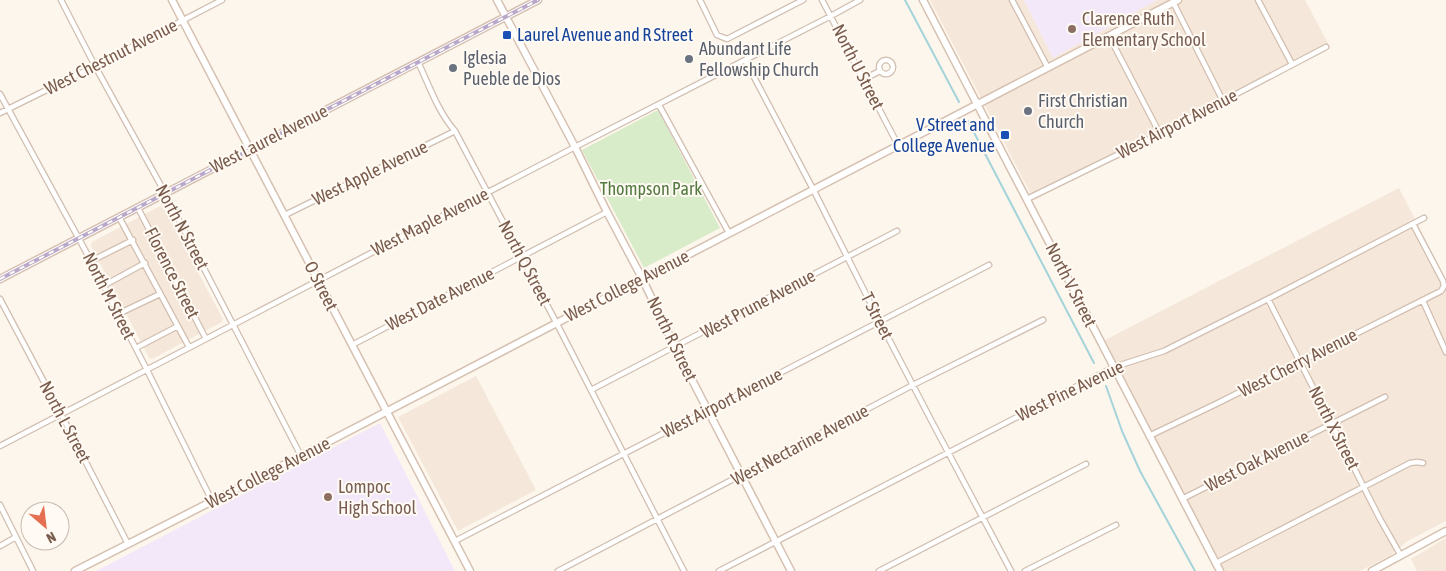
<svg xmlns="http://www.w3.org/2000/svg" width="1446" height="571" font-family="'Asap Condensed',sans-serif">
<rect width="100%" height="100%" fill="#fdf6ec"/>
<path fill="#f5e8da" d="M 930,0 L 1024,0 L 1053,58 L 1157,0 L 1305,0 L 1330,47 L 1034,200 Z
M 1399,188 L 1446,279 L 1446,521 L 1406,542 L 1391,555 L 1360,571 L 1224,571 L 1105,340 Z
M 160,206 L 163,207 L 223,319 L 222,322 L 152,359 L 149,358 L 91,246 L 92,242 Z
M 476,376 L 536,490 L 458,531 L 398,417 Z
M 1446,538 L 1446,571 L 1417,571 L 1411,559 Z"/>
<path fill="#f3e8fa" d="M 1024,0 L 1157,0 L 1053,58 Z
M 380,423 L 455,571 L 96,571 Z"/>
<path fill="#d8ecc9" d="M 658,110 L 720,228 L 644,268 L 582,150 Z"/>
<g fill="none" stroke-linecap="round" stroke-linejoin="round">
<path stroke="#a5d3da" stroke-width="2" d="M 905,0 L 959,102
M 968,121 L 1094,363
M 1106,386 L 1122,431 L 1140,471 L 1195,571"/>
<g stroke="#d1beb0" stroke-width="7">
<path id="street" d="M 61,0 L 95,66 L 165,193 L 301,456
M 700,0 L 717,35 L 727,39 L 803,0
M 822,0 L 898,145
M 1012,0 L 1048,68
M 1258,0 L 1292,64
M 1173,2 L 1223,101
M 1109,36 L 1160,134
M 745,60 L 813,189 L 880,322 L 931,420 L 1011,571
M879 67a7 7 0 1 1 14 0a7 7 0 1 1-14 0Z
M 418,62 C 429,85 438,112 455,131 L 556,322 L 684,571
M 864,79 L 880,71
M 0,94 L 91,261 L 147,370 L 212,501
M 659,105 L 729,233
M 0,113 L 95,66 L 222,0
M 1027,199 L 1160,134 L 1326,47
M 138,208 L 206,339
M 285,215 L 455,131
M 119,217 L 189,347
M 91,261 L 133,240
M 103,286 L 145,263
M 0,299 L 61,414 L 128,544
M 1268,299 L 1380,519 L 1401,556
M 1423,301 L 1446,352
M 118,314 L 160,294
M 352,345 L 607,212
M 136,348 L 178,326
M 591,390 L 897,231
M 1149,436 L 1216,404 L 1441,291 L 1444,286 L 1443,281 L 1413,224
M 0,446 L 575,147 L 831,16 L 860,0
M 1182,499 L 1385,397
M 0,505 L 33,571
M 455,541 L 989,265
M 0,546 L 16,537
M 1216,563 L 1410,463 L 1417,462 L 1423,463
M 558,571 L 913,385 L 1043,320
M 719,571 L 1114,367 L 1164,351 L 1268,299 L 1424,218
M 879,571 L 1086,464
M 1025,571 L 1116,525"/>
</g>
<g stroke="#d6c0b0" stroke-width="9">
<path id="secondary" d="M 172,0 L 470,571
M 497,0 L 575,147 L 607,212 L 642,278 L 675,347 L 791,571
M 923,0 L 1220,571
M 0,279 L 538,0
M 75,571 L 301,456 L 1178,0
M 1372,571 L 1446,531"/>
</g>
<use href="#street" stroke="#fff" stroke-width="4.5"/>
<use href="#secondary" stroke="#fff" stroke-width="6"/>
<g stroke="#b9a8c9" stroke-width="4">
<path id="rail" d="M 0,279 L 538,0"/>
</g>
<use href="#rail" stroke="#fffaf3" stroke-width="2" stroke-dasharray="5.5" stroke-linecap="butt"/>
</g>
<g fill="#8d6e63" stroke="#fffaf3" stroke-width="2">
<circle cx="1072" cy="29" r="5"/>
<circle cx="328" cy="497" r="5"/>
</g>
<g fill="#1a4fb4" stroke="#fffaf3" stroke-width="2">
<rect x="502" y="30" width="10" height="10" rx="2.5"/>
<rect x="1000" y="130" width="10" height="10" rx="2.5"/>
</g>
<g fill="#6b7280" stroke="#fffaf3" stroke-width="2">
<circle cx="689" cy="59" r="5"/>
<circle cx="453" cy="68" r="5"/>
<circle cx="1028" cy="111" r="5"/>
</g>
<g text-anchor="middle" stroke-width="4" stroke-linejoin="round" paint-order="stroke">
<g font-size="18" fill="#785e54" stroke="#fffaf3" text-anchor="start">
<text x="1082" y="25">Clarence Ruth<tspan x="1082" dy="21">Elementary School</tspan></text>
<text x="338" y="493">Lompoc<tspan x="338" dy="21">High School</tspan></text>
</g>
<g font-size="18" fill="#164399" stroke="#fffaf3" text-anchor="start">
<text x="517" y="41">Laurel Avenue and R Street</text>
<text x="995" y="131" text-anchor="end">V Street and<tspan x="995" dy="21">College Avenue</tspan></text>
</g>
<g font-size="18" fill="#5b616d" stroke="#fffaf3" text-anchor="start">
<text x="699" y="55">Abundant Life<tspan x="699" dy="21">Fellowship Church</tspan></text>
<text x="463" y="64">Iglesia<tspan x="463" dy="21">Pueble de Dios</tspan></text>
<text x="1038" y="107">First Christian<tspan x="1038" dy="21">Church</tspan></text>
</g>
<g font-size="18" fill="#7a5c4d" stroke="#fffaf3">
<text transform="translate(111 57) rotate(-27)" y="6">West Chestnut Avenue</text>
<text transform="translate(858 67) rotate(63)" y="6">North U Street</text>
<text transform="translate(1177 124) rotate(-27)" y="6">West Airport Avenue</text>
<text transform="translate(269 139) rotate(-27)" y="6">West Laurel Avenue</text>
<text transform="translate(370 173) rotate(-26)" y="6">West Apple Avenue</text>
<text transform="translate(430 222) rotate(-27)" y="6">West Maple Avenue</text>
<text transform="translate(182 227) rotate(62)" y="6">North N Street</text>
<text transform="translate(525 263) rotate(62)" y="6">North Q Street</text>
<text transform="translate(172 273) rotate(63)" y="6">Florence Street</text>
<text transform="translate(1071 285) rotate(63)" y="6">North V Street</text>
<text transform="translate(321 286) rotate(63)" y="6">O Street</text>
<text transform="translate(627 286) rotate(-27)" y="6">West College Avenue</text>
<text transform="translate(109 296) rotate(63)" y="6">North M Street</text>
<text transform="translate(440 299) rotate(-27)" y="6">West Date Avenue</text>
<text transform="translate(758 304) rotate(-28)" y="6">West Prune Avenue</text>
<text transform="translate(877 316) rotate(63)" y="6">T Street</text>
<text transform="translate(672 339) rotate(64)" y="6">North R Street</text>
<text transform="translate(1298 363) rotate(-27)" y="6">West Cherry Avenue</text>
<text transform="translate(1070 391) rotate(-26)" y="6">West Pine Avenue</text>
<text transform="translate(722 403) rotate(-27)" y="6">West Airport Avenue</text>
<text transform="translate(65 422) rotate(62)" y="6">North L Street</text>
<text transform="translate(1334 428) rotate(63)" y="6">North X Street</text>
<text transform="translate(800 445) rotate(-28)" y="6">West Nectarine Avenue</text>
<text transform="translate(1257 461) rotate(-27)" y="6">West Oak Avenue</text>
<text transform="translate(268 473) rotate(-27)" y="6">West College Avenue</text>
</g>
<g font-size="18" fill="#537a41" stroke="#fffaf3">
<text x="651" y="195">Thompson Park</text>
</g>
</g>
<g transform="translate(45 526) rotate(152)"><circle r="24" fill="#fffaf3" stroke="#cabbb1"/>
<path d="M0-4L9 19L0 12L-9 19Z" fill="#e76f51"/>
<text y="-8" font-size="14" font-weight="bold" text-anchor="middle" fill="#7a5c4d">N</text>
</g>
</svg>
